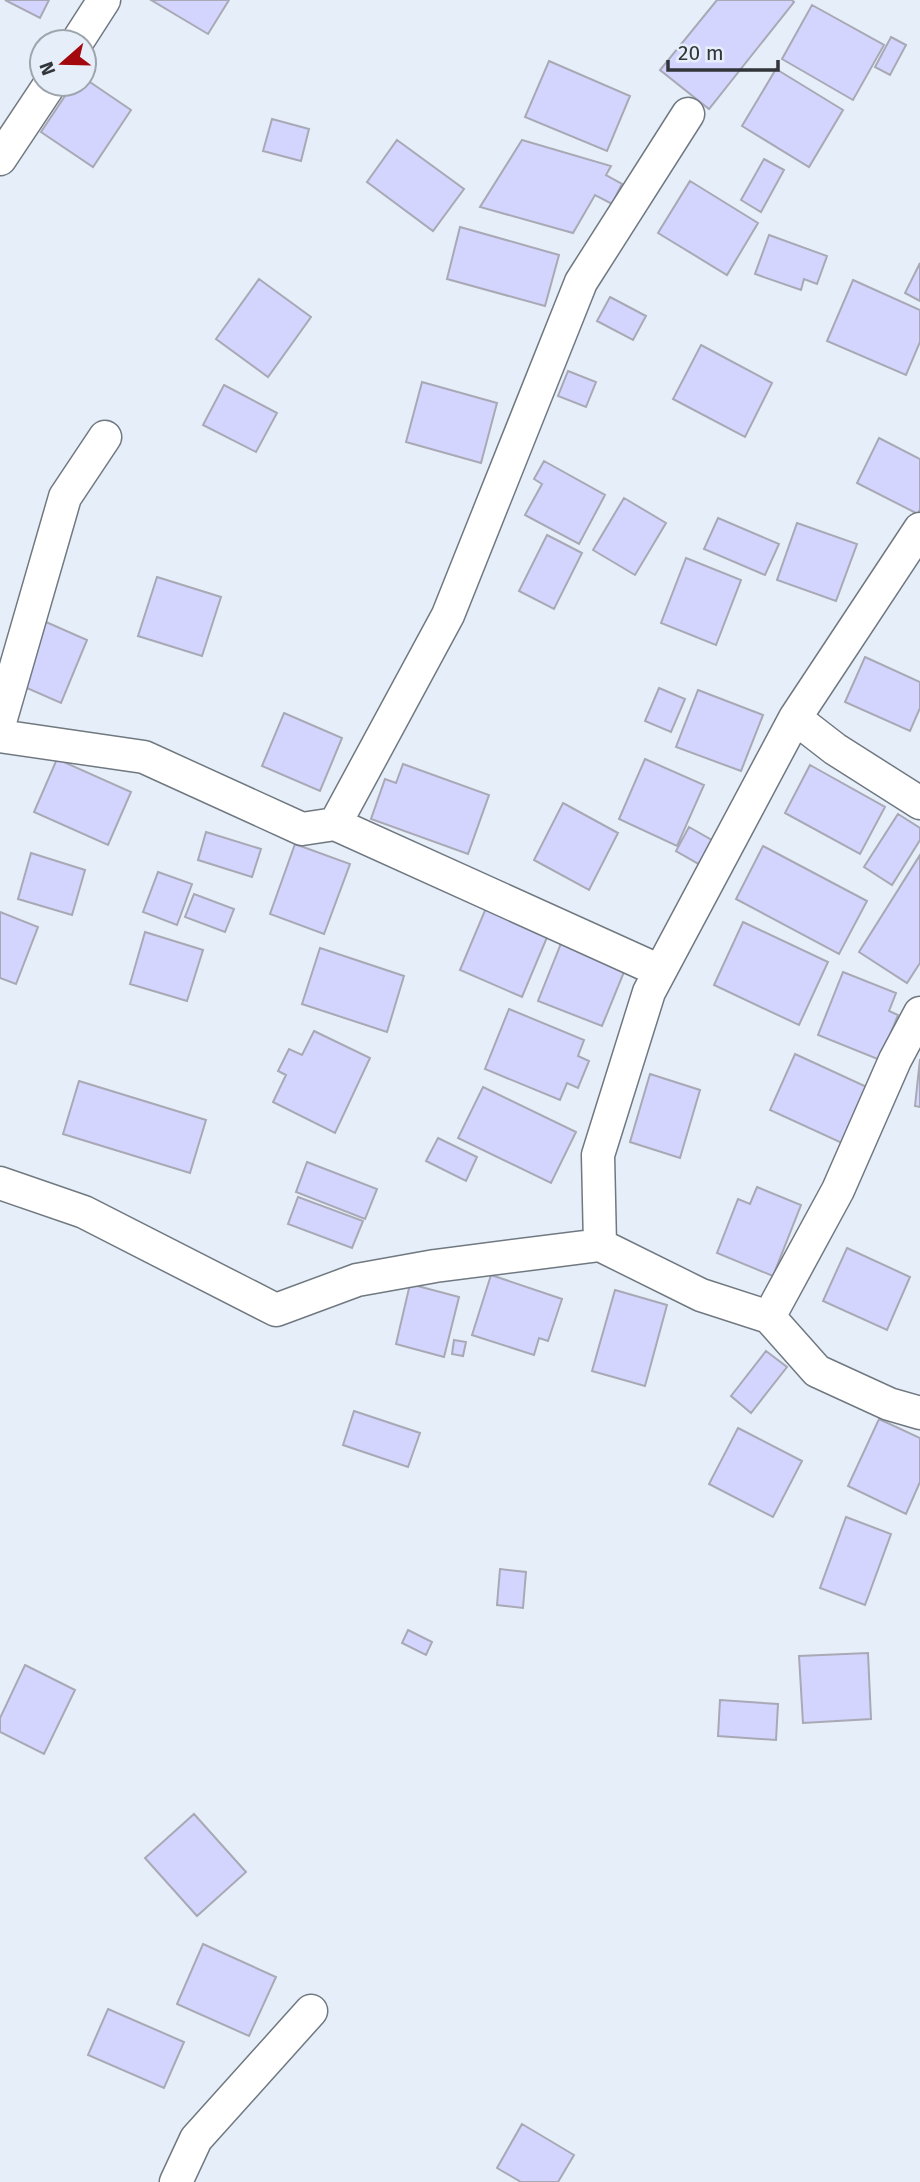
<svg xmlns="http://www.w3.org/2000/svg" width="920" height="2182" font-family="'Fira Sans',sans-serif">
<rect width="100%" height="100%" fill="#e6eff9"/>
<path fill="#d4d5fe" stroke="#a8a9b4" stroke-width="2" d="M 5,0 L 49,0 L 40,18 Z
M 151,0 L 229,0 L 208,34 Z
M 717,0 L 792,0 L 794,2 L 709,109 L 660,70 Z
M 812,5 L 884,45 L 853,100 L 782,59 Z
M 891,37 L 906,45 L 890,75 L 875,67 Z
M 549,61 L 630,96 L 607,151 L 525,117 Z
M 776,69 L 843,110 L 809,167 L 742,126 Z
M 84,78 L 131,110 L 93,167 L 41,132 L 73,84 L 84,84 Z
M 272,119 L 309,129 L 301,161 L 263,151 Z
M 397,140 L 464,189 L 433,231 L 367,182 Z
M 522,140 L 611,166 L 606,175 L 622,184 L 612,204 L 595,195 L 573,233 L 480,207 Z
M 764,159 L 784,170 L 761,212 L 741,200 Z
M 690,181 L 758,223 L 727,275 L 658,233 Z
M 460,227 L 559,255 L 545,306 L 447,279 Z
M 769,235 L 827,256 L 817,284 L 804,279 L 801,290 L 755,274 Z
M 920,263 L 920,301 L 905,293 Z
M 259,279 L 311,317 L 268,377 L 216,339 Z
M 853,280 L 920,310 L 920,342 L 906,375 L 827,341 Z
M 610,297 L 646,316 L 633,340 L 597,321 Z
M 701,345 L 772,383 L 745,437 L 673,399 Z
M 568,371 L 596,382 L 586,407 L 558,396 Z
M 422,382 L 497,403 L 481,463 L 406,442 Z
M 224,385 L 277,413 L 256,452 L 203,425 Z
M 879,438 L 920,459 L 920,509 L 918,514 L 857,483 Z
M 544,461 L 605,495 L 579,544 L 525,515 L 542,484 L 534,479 Z
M 624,498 L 666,523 L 635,575 L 593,550 Z
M 718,518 L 779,544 L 765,575 L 704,549 Z
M 797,523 L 857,544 L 836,601 L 777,580 Z
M 547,535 L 582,553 L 554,609 L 519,591 Z
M 686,558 L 741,580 L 716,645 L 661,623 Z
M 157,577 L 221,597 L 202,656 L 138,636 Z
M 46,622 L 87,640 L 61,703 L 20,685 Z
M 865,657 L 920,682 L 920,708 L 910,731 L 845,702 Z
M 659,688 L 685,699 L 671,732 L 645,721 Z
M 698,690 L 763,715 L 741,771 L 676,747 Z
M 284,713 L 342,738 L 320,791 L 262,766 Z
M 57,759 L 131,792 L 108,845 L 34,812 Z
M 645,759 L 704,785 L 677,846 L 619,819 Z
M 403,764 L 489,795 L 468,854 L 371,819 L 385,779 L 396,783 Z
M 810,765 L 885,807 L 860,854 L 785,813 Z
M 563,803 L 618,833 L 589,890 L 534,860 Z
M 898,814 L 920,828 L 920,840 L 892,885 L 864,867 Z
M 689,827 L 717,843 L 704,867 L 676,851 Z
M 206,832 L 261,849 L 252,877 L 198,860 Z
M 295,844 L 350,864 L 324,934 L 270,914 Z
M 763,846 L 867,901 L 839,954 L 736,899 Z
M 31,853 L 85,870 L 72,915 L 18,899 Z
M 920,855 L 920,963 L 907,983 L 859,952 Z
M 158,872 L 192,884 L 177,925 L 143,912 Z
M 194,894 L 234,909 L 225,932 L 185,917 Z
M 486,908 L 548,935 L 522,997 L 460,970 Z
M 0,912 L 38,927 L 16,984 L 0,978 Z
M 743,922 L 828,962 L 799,1025 L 714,985 Z
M 145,932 L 203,950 L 187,1001 L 130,984 Z
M 562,941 L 626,967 L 602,1026 L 538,1001 Z
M 320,948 L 404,976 L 387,1032 L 302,1004 Z
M 843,972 L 896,993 L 889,1011 L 898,1015 L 880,1060 L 818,1035 Z
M 509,1009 L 584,1040 L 578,1056 L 589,1061 L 578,1088 L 567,1083 L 560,1100 L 485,1069 Z
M 314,1031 L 370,1058 L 335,1133 L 273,1102 L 286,1075 L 278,1071 L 289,1049 L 302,1055 Z
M 795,1054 L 869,1088 L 844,1144 L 770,1110 Z
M 920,1059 L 920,1107 L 915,1106 Z
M 650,1074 L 700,1090 L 680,1158 L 630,1142 Z
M 79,1081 L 206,1120 L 190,1173 L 63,1134 Z
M 483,1087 L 576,1132 L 551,1183 L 458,1138 Z
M 438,1138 L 477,1157 L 466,1181 L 426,1161 Z
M 307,1162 L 377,1189 L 365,1219 L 296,1192 Z
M 757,1187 L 801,1205 L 773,1276 L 717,1253 L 738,1199 L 750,1204 Z
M 298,1197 L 363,1221 L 352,1248 L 288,1224 Z
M 847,1248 L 910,1277 L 887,1330 L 823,1301 Z
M 491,1275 L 562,1299 L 548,1341 L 539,1338 L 534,1355 L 472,1335 Z
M 410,1284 L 459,1297 L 444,1357 L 396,1344 Z
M 615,1290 L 667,1305 L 645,1386 L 592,1371 Z
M 454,1340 L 466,1342 L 463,1356 L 452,1354 Z
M 766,1351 L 787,1367 L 751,1413 L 731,1396 Z
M 354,1411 L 420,1433 L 408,1467 L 343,1445 Z
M 879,1419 L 920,1438 L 920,1482 L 906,1514 L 848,1486 Z
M 738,1428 L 802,1461 L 773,1517 L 709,1484 Z
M 846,1517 L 891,1534 L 865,1605 L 820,1588 Z
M 500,1569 L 526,1572 L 523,1608 L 497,1605 Z
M 408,1630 L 432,1642 L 426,1655 L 402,1643 Z
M 868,1653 L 871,1719 L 803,1723 L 799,1656 Z
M 25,1665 L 75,1690 L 44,1754 L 0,1732 L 0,1718 Z
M 720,1700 L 778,1704 L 776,1740 L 718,1736 Z
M 194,1814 L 246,1872 L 197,1916 L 145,1858 Z
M 203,1944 L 276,1977 L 249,2036 L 177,2004 Z
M 108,2009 L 184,2042 L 164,2088 L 88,2055 Z
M 522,2124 L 574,2155 L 558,2182 L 521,2182 L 497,2168 Z"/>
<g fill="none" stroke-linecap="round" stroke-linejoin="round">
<g stroke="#707880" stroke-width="35">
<path id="minor" d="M 77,42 L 104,0
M 0,159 L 50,84
M 920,529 L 795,718 L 835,749 L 920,803
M 795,718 L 649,992 L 598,1155 L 600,1245 L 701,1295 L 769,1317 L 838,1190 L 895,1060 L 920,1013
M 0,722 L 65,497 L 105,437
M 0,736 L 144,757 L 302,829 L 335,824 L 448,615 L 581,282 L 688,114
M 335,824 L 660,971
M 0,1183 L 84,1212 L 276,1310 L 357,1280 L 435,1266 L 600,1245
M 769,1317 L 817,1371 L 889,1404 L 920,1413
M 176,2182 L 196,2139 L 311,2011"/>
</g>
<use href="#minor" stroke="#fff" stroke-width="32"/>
</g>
<g transform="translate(63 63) rotate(250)"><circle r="33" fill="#e6eff9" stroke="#9ea5ac" stroke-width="2"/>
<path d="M0-5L12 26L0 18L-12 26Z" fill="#a2080d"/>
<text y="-10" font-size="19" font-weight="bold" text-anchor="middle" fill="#323539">N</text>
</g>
<path d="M668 60v10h110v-10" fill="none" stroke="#323539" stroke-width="3.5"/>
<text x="678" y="60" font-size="21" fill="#323539" stroke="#e6eff9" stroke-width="5" paint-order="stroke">20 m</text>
</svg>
